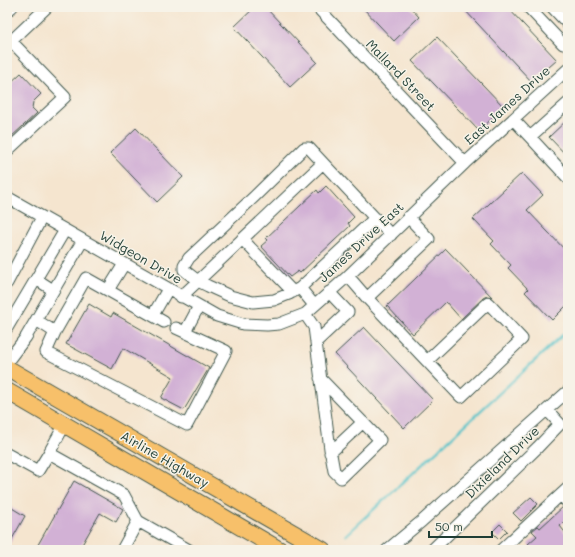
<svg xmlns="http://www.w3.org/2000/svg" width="575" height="557" font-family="Mali,sans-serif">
<rect width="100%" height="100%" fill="#f7f3e8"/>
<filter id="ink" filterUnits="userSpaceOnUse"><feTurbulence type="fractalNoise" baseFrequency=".025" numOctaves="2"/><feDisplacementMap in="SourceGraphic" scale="8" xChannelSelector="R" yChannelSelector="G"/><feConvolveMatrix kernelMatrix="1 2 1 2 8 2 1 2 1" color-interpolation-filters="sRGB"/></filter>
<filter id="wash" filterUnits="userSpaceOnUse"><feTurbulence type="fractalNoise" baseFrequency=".012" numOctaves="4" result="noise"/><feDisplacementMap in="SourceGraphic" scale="16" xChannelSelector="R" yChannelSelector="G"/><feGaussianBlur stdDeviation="0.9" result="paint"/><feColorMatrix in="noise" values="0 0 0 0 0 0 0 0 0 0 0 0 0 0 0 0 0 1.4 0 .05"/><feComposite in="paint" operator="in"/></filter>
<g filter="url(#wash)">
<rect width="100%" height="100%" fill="#f5e5cf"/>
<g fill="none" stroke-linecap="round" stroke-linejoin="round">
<path stroke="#56c4ca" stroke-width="2.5" d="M 346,535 L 568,330"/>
</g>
<g id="blocks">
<path fill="#d2b1d5" d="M 255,7 L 265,7 L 317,62 L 290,87 L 234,27 Z
M 362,7 L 410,7 L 419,17 L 394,41 Z
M 462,7 L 507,7 L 557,60 L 532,82 Z
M 437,37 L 504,107 L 479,131 L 412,61 Z
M 21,73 L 41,94 L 33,102 L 32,108 L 37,113 L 10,138 L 7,135 L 7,124 L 10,122 L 7,119 L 7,86 Z
M 568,119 L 568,157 L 549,137 Z
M 136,128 L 183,177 L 157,202 L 110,153 Z
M 522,173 L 543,195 L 527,210 L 568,253 L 568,304 L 552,320 L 525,292 L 528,289 L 508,268 L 511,265 L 491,244 L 494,241 L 473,219 Z
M 326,186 L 354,217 L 348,223 L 350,226 L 300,273 L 298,271 L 290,277 L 261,246 L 268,240 L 266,238 L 317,190 L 319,193 Z
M 446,249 L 492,297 L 487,296 L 483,298 L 461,319 L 446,302 L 413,334 L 387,306 Z
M 89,304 L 111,317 L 113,313 L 209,368 L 184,410 L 161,398 L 173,377 L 123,348 L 112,369 L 66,344 Z
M 364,327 L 433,400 L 404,428 L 335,354 Z
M 74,481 L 123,509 L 116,522 L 100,513 L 79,550 L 35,550 Z
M 531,497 L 538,504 L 521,521 L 513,513 Z
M 7,505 L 25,516 L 7,548 Z
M 563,507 L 568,511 L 568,518 L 560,526 L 568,536 L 568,550 L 527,550 L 531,547 L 528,544 L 537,536 L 532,531 L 538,526 L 540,528 Z
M 500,524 L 507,531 L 499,539 L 492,532 Z"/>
</g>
</g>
<g filter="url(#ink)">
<use href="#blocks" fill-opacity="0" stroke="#3f564b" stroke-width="1"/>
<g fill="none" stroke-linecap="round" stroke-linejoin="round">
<g stroke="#3f564b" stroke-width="13">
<path id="minor" d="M 317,7 L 465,163
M 528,7 L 563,44
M 552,7 L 568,24
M 7,11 L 12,7
M 7,45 L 47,7
M 513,119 L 530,137 L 568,178
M 530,137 L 568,103
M 7,151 L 65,97 L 11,41
M 7,197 L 217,316 L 243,324 L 267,325 L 279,324 L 305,314 L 348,276 L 465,163 L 568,69
M 242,239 L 293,292
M 348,276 L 367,298 L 429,239 L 408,217
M 36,279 L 53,290
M 7,283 L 42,217
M 300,288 L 289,294 L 274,300 L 253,302 L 230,296 L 208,286 L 198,281 L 184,270 L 184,266 L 189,258 L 255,196 L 304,148 L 309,148 L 323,163
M 108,290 L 124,264
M 181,297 L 323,163 L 391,235
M 367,298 L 461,397 L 522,339 L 488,303 L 427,361
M 314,305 L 300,288 L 375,218
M 305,314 L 314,327 L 330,449 L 334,471 L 341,478 L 380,440 L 320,378
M 153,315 L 168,289
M 36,320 L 55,332 L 46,352 L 187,425 L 226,351 L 176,328
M 7,328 L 65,230
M 55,332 L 86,278 L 164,322
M 185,332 L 199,306
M 316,342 L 348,312 L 329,292
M 7,362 L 26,337 L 83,240
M 49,453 L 65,424
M 330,453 L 363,422
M 7,454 L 38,471 L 49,453 L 124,495 L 138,521 L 189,550
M 561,495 L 568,503
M 122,550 L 138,521
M 387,550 L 422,521 L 568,391
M 432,550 L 538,447 L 560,424 L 547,410
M 501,550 L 568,488"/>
</g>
<g stroke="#3f564b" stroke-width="18">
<path id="highway" d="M 7,368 L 323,550
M 7,391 L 280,550"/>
</g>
<use href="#minor" stroke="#fff" stroke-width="11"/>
<use href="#highway" stroke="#f7c06b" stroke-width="16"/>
</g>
</g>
<g text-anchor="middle" stroke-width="3" stroke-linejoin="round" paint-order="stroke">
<g font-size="13" fill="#1f3d34" stroke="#f7f3e8">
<text transform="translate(401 75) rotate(46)" y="5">Mallard Street</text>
<text transform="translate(507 105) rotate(-42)" y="5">East James Drive</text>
<text transform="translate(361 242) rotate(-43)" y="5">James Drive East</text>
<text transform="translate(141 257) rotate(30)" y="5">Widgeon Drive</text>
<text transform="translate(165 459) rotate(30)" y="5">Airline Highway</text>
<text transform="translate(502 462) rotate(-44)" y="5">Dixieland Drive</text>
</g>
</g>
<rect width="575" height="557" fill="none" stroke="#f7f3e8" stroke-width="24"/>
<path d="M429 531v6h63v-6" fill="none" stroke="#1f3d34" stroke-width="2"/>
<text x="435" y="531" font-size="12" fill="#1f3d34" stroke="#f7f3e8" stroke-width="3" paint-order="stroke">50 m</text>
</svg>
